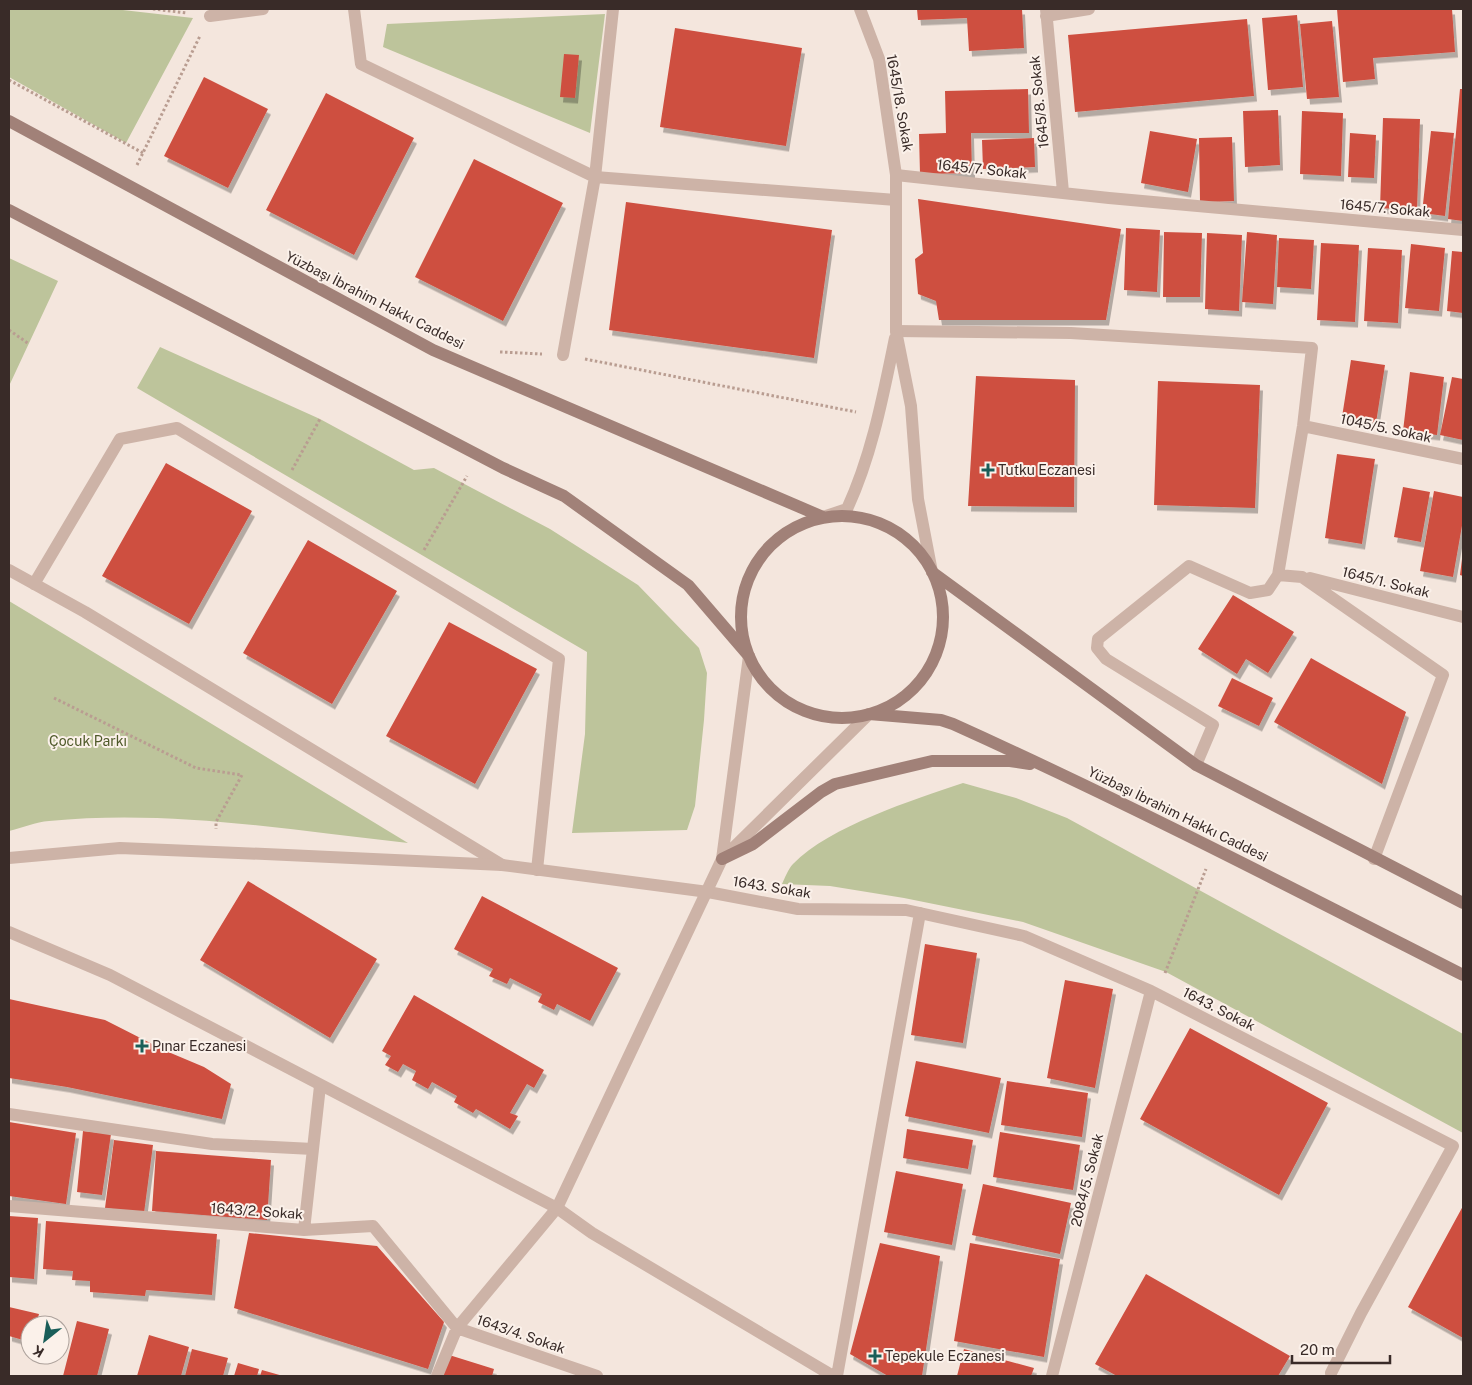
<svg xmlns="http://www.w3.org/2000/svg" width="1472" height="1385" font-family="'Public Sans',sans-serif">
<defs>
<filter id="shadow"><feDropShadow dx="3" dy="5.5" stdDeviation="0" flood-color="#0004"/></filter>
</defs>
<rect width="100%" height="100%" fill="#f4e6dd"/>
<path fill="#bdc49b" d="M 9,9 L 114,9 L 193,18 L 126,143 L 9,77 Z
M 605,14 L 590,133 L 383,47 L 387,24 Z
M 9,258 L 58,281 L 9,386 Z
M 160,347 L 320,419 L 414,470 L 434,468 L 550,529 L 638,585 L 699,648 L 707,673 L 704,720 L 695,806 L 687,830 L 572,833 L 585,734 L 587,652 L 137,388 Z
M 9,601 L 29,613 L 408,843 C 290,830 169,809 49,821 C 36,822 22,828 9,831 Z
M 963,783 L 1016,798 L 1067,818 L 1463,1034 L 1463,1133 L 1166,972 L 1023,922 L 904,898 L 830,886 L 782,884 C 785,878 788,869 793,864 C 830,826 913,800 963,783 Z"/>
<path fill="#ce4f40" filter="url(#shadow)" d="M 917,9 L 1022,9 L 1024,48 L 969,51 L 967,18 L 918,20 Z
M 1337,9 L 1452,9 L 1455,52 L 1373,58 L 1375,79 L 1343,82 Z
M 1297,15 L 1303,87 L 1268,90 L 1262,18 Z
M 1247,19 L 1254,96 L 1075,112 L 1068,35 Z
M 1332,21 L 1339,97 L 1307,99 L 1300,24 Z
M 675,28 L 802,48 L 786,146 L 660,127 Z
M 564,54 L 579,55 L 575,98 L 560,97 Z
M 204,77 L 268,109 L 228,188 L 164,156 Z
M 1028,89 L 1029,133 L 971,133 L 972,173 L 920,174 L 919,134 L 946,133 L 945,91 Z
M 1460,89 L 1463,89 L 1463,221 L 1448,219 Z
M 326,93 L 414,138 L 354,255 L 266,210 Z
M 1278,110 L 1280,165 L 1245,167 L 1243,111 Z
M 1302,111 L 1343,113 L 1341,176 L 1300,174 Z
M 1383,118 L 1420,119 L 1417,210 L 1380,208 Z
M 1150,131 L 1197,139 L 1188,192 L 1141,183 Z
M 1431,131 L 1454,133 L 1445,216 L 1422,213 Z
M 1350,133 L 1376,135 L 1374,178 L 1348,177 Z
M 1232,137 L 1234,201 L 1200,202 L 1199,138 Z
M 1034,138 L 1035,167 L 983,169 L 982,140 Z
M 474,159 L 563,203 L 503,321 L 415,277 Z
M 918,199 L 1121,229 L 1106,320 L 939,320 L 936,301 L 918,294 L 915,259 L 923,253 Z
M 626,202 L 832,230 L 814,358 L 609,330 Z
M 1126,228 L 1160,230 L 1157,292 L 1124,290 Z
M 1164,232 L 1202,233 L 1200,297 L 1163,297 Z
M 1247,232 L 1277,235 L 1273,304 L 1242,302 Z
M 1207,233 L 1242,235 L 1239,311 L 1205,309 Z
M 1279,238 L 1314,240 L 1311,289 L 1277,287 Z
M 1321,243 L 1359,245 L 1355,322 L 1317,320 Z
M 1411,244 L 1445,248 L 1439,311 L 1405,308 Z
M 1368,248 L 1402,250 L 1398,323 L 1364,321 Z
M 1452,251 L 1463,252 L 1463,313 L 1447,311 Z
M 1351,360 L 1385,365 L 1376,423 L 1342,417 Z
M 1410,372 L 1444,377 L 1437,435 L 1403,431 Z
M 976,376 L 1075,380 L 1074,507 L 968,506 Z
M 1452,377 L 1463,379 L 1463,440 L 1440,435 Z
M 1158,381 L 1260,385 L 1255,508 L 1154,505 Z
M 1337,454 L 1375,459 L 1362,544 L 1325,538 Z
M 166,463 L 252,511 L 189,624 L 102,576 Z
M 1403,487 L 1430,492 L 1421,542 L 1394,537 Z
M 1434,491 L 1463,497 L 1463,520 L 1453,577 L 1420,571 Z
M 308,540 L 397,591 L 332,704 L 243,653 Z
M 1462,559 L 1463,559 L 1463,576 L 1460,575 Z
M 1233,595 L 1294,632 L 1268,673 L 1246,659 L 1237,674 L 1198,649 Z
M 449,622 L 537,669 L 475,784 L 386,736 Z
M 1311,658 L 1406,712 L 1382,784 L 1274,722 Z
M 1232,678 L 1273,698 L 1259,726 L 1218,706 Z
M 248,881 L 377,959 L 330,1038 L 200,960 Z
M 482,896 L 618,968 L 590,1021 L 557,1004 L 554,1010 L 538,1002 L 542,994 L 510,978 L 507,984 L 489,976 L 493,969 L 454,949 Z
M 925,944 L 977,953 L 963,1043 L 911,1035 Z
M 1065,980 L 1113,989 L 1095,1088 L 1047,1078 Z
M 414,995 L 544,1070 L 534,1088 L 527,1084 L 510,1113 L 518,1116 L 510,1129 L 476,1109 L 473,1113 L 454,1102 L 457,1096 L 432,1082 L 428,1089 L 412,1080 L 416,1071 L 403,1064 L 398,1072 L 385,1065 L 391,1056 L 382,1051 Z
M 9,999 L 105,1020 L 166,1051 L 204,1067 L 231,1084 L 222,1119 L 67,1087 L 9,1078 Z
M 1190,1028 L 1328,1103 L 1279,1195 L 1140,1119 Z
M 916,1061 L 1001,1078 L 989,1133 L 905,1116 Z
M 1007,1081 L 1088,1093 L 1082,1137 L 1001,1125 Z
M 9,1122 L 76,1133 L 66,1204 L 9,1196 Z
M 907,1129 L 973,1140 L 968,1169 L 903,1158 Z
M 83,1131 L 111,1134 L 102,1195 L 77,1192 Z
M 1000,1132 L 1080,1145 L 1073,1190 L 993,1177 Z
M 114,1140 L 153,1145 L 144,1213 L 105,1208 Z
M 156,1151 L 271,1160 L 267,1220 L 152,1211 Z
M 896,1171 L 963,1184 L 952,1245 L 884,1232 Z
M 983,1184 L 1071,1203 L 1060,1254 L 972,1235 Z
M 1463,1206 L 1463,1338 L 1408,1307 Z
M 9,1216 L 38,1218 L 34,1279 L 9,1277 Z
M 46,1221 L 217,1234 L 212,1295 L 146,1290 L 145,1296 L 90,1292 L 90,1281 L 72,1280 L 73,1271 L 43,1269 Z
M 249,1233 L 377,1246 L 444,1322 L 428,1369 L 234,1308 Z
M 880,1243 L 940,1256 L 922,1376 L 888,1376 L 850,1354 Z
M 970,1243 L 1060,1259 L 1044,1357 L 954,1341 Z
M 1146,1274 L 1290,1356 L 1278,1376 L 1117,1376 L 1095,1364 Z
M 9,1307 L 39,1314 L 36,1325 L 30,1325 L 30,1342 L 9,1336 Z
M 77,1321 L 109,1329 L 97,1376 L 63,1376 Z
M 149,1335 L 189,1347 L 181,1376 L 137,1376 Z
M 192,1349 L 228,1358 L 223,1376 L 185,1376 Z
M 964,1349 L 1034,1368 L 1031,1376 L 957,1376 Z
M 446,1354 L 494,1369 L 492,1376 L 439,1376 Z
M 238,1363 L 259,1369 L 257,1376 L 234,1376 Z
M 262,1370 L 283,1376 L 260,1376 Z"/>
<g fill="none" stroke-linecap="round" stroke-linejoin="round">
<path stroke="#b99d91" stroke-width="3" stroke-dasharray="2.5 2.5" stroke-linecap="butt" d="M 153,9 L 187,13
M 9,80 L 143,153
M 137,165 L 200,36
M 9,244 L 10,244
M 9,330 L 29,344
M 500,352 L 542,354
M 585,359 L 856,412
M 292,470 L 320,419
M 424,550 L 467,476
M 54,698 L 196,768 L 242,775 L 216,822 L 216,829
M 1165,973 L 1206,869"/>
<path stroke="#cdb3a7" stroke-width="12" d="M 354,9 L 361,64 L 595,177 L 896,200
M 1046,9 L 1063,192
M 210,16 L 263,9
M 1046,16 L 1089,9
M 896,175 L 1109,198 L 1463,230
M 896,331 L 1071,333 L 1312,348 L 1303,426 L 1278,575 L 1268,590 L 1250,593 L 1189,566 L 1098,639 L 1097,648 L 1106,659 L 1213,725 L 1196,765
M 563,355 L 595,177 L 613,9
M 1303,426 L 1463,459
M 9,570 L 85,612 L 502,865
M 1278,575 L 1302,577 L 1443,675 L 1374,859
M 1310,578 L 1463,617
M 34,584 L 120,439 L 177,428 L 559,659 L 537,870
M 708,892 L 798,909 L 906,910 L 1024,936 L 1151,991 L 1453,1146 L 1361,1313 L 1331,1373
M 9,1114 L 212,1144 L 313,1149
M 9,1206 L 304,1230 L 373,1226 L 457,1328 L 557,1208 L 592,1233 L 833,1376
M 304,1230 L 320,1086
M 437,1376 L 457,1328 L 597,1376
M 837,1376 L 920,913
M 1052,1376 L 1151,991"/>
<path stroke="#cdb3a7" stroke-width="12" d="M 860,9 L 879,59 L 896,175 L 896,331 L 911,406 L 918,499 L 932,572
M 823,517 L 847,509 C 872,455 883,396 895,338
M 9,858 L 120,848 L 287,855 L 502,865 L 708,892
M 723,858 L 869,714
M 9,932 L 110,975 L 557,1208 L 722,859 L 749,656"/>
<path stroke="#a18178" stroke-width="12" d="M 9,121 L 433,350 L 823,517
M 9,210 L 503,468 L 564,496 L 688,585 L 749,656
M741 617a101 101 0 1 1 202 0a101 101 0 1 1-202 0Z
M 932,572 L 1196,765 L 1463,903
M 869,714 L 941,720 L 953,724 C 1126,802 1294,889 1463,975
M 722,859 L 753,844 L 821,792 L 835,784 L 932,761 L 1010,761 L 1030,764"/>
</g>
<g fill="#1a5e59" stroke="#fbf1ea" stroke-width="2">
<path d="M985.5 462.5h5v5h5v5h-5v5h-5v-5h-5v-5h5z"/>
<path d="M139.5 1038.5h5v5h5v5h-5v5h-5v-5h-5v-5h5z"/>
<path d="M872.5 1348.5h5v5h5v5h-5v5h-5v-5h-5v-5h5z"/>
</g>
<g text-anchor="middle" stroke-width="4" stroke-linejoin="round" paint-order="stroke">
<g font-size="14" fill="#392b28" stroke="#fbf1ea">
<text transform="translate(1039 102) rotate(-96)" y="5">1645/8. Sokak</text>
<text transform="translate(900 103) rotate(80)" y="5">1645/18. Sokak</text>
<text transform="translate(982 169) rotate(6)" y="5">1645/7. Sokak</text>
<text transform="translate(1385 208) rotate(5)" y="5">1645/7. Sokak</text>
<text transform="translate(375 300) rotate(27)" y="5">Yüzbaşı İbrahim Hakkı Caddesi</text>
<text transform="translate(1386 428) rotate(12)" y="5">1045/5. Sokak</text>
<text transform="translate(1386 582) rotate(14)" y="5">1645/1. Sokak</text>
<text transform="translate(1178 814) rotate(26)" y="5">Yüzbaşı İbrahim Hakkı Caddesi</text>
<text transform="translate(772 887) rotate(9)" y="5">1643. Sokak</text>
<text transform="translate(1219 1009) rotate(27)" y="5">1643. Sokak</text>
<text transform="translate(1087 1180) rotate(-76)" y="5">2084/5. Sokak</text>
<text transform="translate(257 1211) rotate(4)" y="5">1643/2. Sokak</text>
<text transform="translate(521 1334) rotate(19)" y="5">1643/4. Sokak</text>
</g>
<g font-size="14" fill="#392b28" stroke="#fbf1ea" text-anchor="start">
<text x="998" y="475">Tutku Eczanesi</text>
<text x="152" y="1051">Pınar Eczanesi</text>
<text x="885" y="1361">Tepekule Eczanesi</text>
</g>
<g font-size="14" fill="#4f5a2a" stroke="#fbf1ea">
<text x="88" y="746">Çocuk Parkı</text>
</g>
</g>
<rect width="1472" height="1385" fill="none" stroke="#392b28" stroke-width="20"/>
<g transform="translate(45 1340) rotate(210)"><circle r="24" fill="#fbf1ea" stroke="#ada29c"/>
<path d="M0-4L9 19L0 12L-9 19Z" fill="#1a5e59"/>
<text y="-8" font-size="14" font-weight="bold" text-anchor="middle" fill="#392b28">K</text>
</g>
<path d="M1292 1355v8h98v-8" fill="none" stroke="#392b28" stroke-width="2.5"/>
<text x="1300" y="1355" font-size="15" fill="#392b28" stroke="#fbf1ea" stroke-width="4" paint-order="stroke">20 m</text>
</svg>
